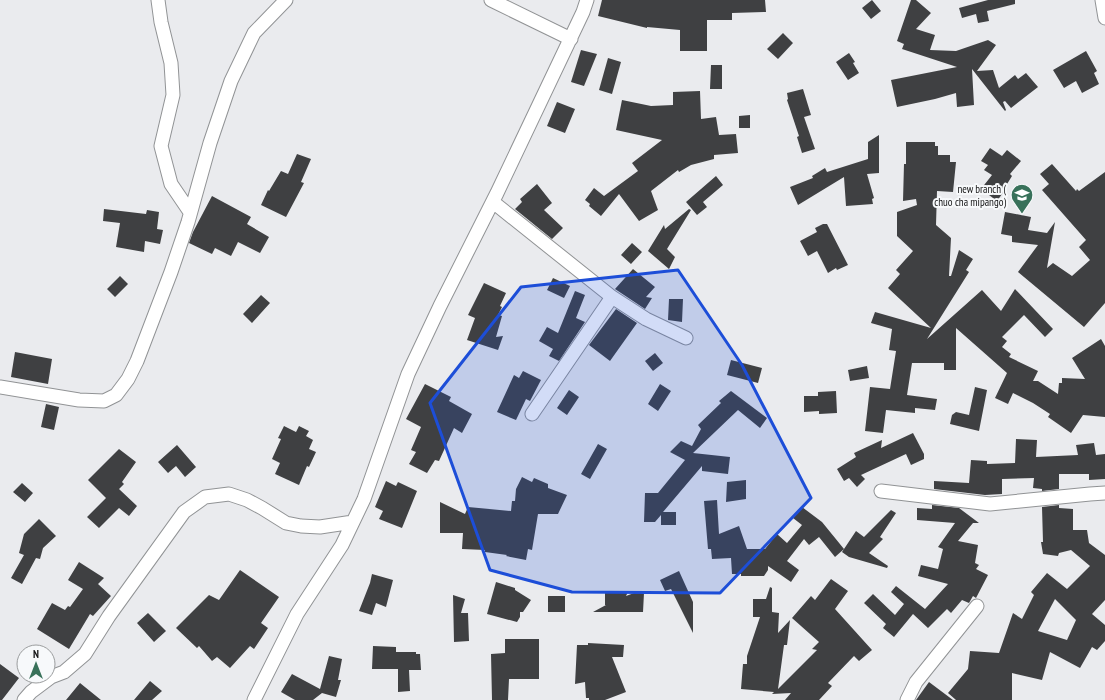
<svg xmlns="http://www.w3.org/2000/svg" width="1105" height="700" font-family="'PT Sans Narrow',sans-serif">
<rect width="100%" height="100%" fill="#eaebee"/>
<path fill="#3f4042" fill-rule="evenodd" d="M 602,0 L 765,0 L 766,12 L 732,13 L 732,20 L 707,20 L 707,51 L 680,51 L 680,30 L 647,27 L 647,28 L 598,16 Z
M 872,0 L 881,11 L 871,19 L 862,8 Z
M 911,0 L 916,0 L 931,13 L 916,29 L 935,35 L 930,50 L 956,51 L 988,40 L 996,45 L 977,71 L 993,70 L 999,88 L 1015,75 L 1018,79 L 1026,73 L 1038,87 L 1011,108 L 1005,101 L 1003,102 L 1006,110 L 1005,111 L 972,69 L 974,105 L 957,107 L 956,93 L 935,99 L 897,107 L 891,80 L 957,67 L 902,49 L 904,44 L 897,41 Z
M 988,0 L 1015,0 L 1015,4 L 987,11 L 989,21 L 978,23 L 976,14 L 962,18 L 959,8 Z
M 783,33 L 793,43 L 778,59 L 767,49 Z
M 581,50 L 597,54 L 584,86 L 571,82 Z
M 1086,51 L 1097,71 L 1094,73 L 1099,84 L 1082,93 L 1076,81 L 1064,88 L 1053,70 Z
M 849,53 L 855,62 L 853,63 L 859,73 L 848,80 L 836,62 Z
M 608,58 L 621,62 L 612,94 L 599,90 Z
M 711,65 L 722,65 L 722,89 L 710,89 Z
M 803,89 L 811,115 L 804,117 L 815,149 L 802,153 L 797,137 L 799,136 L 787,100 L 788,99 L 787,93 Z
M 700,91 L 701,119 L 716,117 L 719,135 L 736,134 L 738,153 L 714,155 L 714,159 L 691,165 L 679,172 L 678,170 L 651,191 L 658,210 L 639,221 L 619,194 L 601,216 L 589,206 L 590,204 L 585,200 L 594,188 L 604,196 L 638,171 L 632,163 L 662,140 L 616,130 L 622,100 L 651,106 L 673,105 L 673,92 Z
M 557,102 L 575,109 L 565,133 L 547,126 Z
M 750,115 L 750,128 L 739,128 L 739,116 Z
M 879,135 L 879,173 L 867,174 L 874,198 L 872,199 L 873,204 L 846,206 L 844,177 L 798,205 L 790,187 L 813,178 L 812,176 L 825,168 L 827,172 L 868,159 L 868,142 Z
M 906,142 L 935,142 L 935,146 L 938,146 L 938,155 L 950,155 L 950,162 L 956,162 L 953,192 L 937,191 L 936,225 L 951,238 L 949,276 L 951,276 L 959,250 L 973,259 L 966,270 L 969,272 L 927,339 L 982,290 L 1001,311 L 1015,289 L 1053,329 L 1045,337 L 1024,315 L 1002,337 L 1007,341 L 1002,347 L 1011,354 L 1009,357 L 1038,371 L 1033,381 L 1038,381 L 1058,394 L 1059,383 L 1062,383 L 1062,378 L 1085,379 L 1072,358 L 1101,339 L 1105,346 L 1105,417 L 1083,415 L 1071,433 L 1048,417 L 1050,414 L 1033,403 L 1013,393 L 1008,404 L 995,398 L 1007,373 L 956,328 L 956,370 L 944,370 L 944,363 L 912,363 L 907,395 L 937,399 L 935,410 L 915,408 L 915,413 L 886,410 L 883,433 L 865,431 L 870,387 L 890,389 L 896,351 L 889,350 L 892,329 L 871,323 L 875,312 L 931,328 L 888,288 L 900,274 L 896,270 L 913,251 L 897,236 L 897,212 L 917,205 L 916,199 L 903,201 L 904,164 L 906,164 Z
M 990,148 L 1002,156 L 1007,150 L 1021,161 L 1010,174 L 1012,176 L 1004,189 L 1005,190 L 997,201 L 981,189 L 992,175 L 984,170 L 988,165 L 981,161 Z
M 297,154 L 311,159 L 301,182 L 304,183 L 286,217 L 261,205 L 268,190 L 269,191 L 281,171 L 288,174 Z
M 1052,164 L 1076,191 L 1077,189 L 1079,191 L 1105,172 L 1105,303 L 1084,327 L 1018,272 L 1038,245 L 1012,242 L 1012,236 L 1001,234 L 1005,212 L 1031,217 L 1028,230 L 1047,233 L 1055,222 L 1047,268 L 1053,263 L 1072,276 L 1090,260 L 1079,247 L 1086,240 L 1042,190 L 1049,184 L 1040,174 Z
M 716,176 L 723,185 L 703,202 L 707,207 L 697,215 L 686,202 Z
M 537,184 L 552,203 L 544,210 L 563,228 L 552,239 L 515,209 L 522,202 L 520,199 Z
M 212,196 L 251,217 L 247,224 L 269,237 L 260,253 L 238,242 L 231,256 L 215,248 L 212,254 L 189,243 L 193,232 Z
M 104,209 L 146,214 L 147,210 L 159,212 L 157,229 L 163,230 L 160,244 L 145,241 L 144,252 L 116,247 L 120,223 L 103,221 Z
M 689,209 L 691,210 L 667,249 L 675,257 L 669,269 L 648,251 L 664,225 L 665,229 Z
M 823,224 L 827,224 L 848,265 L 837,270 L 836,268 L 828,273 L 817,251 L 808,256 L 800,241 L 817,232 L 815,228 Z
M 632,243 L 642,252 L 631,264 L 621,255 Z
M 633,269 L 655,287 L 646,297 L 652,298 L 645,309 L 615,289 Z
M 120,276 L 128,284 L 115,297 L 107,289 Z
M 553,278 L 570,286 L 564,298 L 547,290 Z
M 484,283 L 506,293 L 500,306 L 502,307 L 498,315 L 502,316 L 496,337 L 503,336 L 498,350 L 467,340 L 475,318 L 468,315 Z
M 575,291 L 585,295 L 576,318 L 585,322 L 559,361 L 549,356 L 553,349 L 539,341 L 547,327 L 558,333 Z
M 261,295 L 270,303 L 252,323 L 243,314 Z
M 669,299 L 683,299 L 682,322 L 668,320 Z
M 616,309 L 637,323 L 610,361 L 589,345 Z
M 15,352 L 52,359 L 48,384 L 11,377 Z
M 655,353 L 663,363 L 653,371 L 645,361 Z
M 731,360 L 762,368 L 758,383 L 727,375 Z
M 867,366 L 869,378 L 850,381 L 848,370 Z
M 523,371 L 541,380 L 530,401 L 526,399 L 516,420 L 497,412 L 514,375 L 519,378 Z
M 425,384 L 451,397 L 449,401 L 472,414 L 462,433 L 454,428 L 439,461 L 435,460 L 427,473 L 409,464 L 416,452 L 411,450 L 421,427 L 406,419 Z
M 660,384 L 671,391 L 658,411 L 648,404 Z
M 975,387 L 987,390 L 979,431 L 950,424 L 952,415 L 956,412 L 969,415 Z
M 569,390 L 579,397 L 567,415 L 557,408 Z
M 731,391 L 767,418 L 760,428 L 738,410 L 693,453 L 730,457 L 728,474 L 702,471 L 702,466 L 663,512 L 676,512 L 676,525 L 661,525 L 661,515 L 655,522 L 644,522 L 645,493 L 658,493 L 685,460 L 670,452 L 681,441 L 692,446 L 701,429 L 698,425 L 721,403 L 719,401 Z
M 836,391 L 837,413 L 819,414 L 819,411 L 804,412 L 804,396 L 818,396 L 818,392 Z
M 46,404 L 59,407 L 54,430 L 41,427 Z
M 284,426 L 296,432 L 299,426 L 309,431 L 306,436 L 313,440 L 309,449 L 316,452 L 309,467 L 307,466 L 299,485 L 275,474 L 280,463 L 272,459 L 281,439 L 278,438 Z
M 913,433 L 924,454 L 924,459 L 911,465 L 906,454 L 861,475 L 865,479 L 857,487 L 849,478 L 844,481 L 837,469 L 856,457 L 854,453 L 882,440 L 881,448 Z
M 1016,439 L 1037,440 L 1036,457 L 1078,455 L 1076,445 L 1094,443 L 1096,455 L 1105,454 L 1105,479 L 1089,480 L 1089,474 L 1059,474 L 1059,489 L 1042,491 L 1042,489 L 1033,488 L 1034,478 L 1002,479 L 1002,494 L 985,495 L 934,489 L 934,481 L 969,483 L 971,460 L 987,461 L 987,464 L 1015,463 Z
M 598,444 L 607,449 L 590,479 L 581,474 Z
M 177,445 L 196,467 L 185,477 L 176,466 L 168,473 L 158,462 Z
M 119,449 L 136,462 L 122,482 L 124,484 L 119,489 L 137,506 L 129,516 L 119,508 L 99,528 L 87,517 L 106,498 L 88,480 Z
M 522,477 L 532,482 L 534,478 L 548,484 L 548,488 L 567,495 L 558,514 L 538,514 L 532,550 L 528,549 L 526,560 L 506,556 L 507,555 L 485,552 L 485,550 L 462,549 L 463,533 L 440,533 L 440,502 L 465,514 L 468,507 L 511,511 L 512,501 L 515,501 L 516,489 Z
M 746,480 L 746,499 L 726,502 L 727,482 Z
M 386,481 L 396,486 L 398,482 L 417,491 L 402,528 L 379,519 L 383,511 L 375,507 Z
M 22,483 L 33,493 L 25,502 L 13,492 Z
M 717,500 L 719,534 L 739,526 L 747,549 L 765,549 L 777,534 L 787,543 L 802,525 L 793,518 L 802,507 L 822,522 L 844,549 L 835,557 L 819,537 L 809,545 L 804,539 L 787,561 L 799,570 L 791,582 L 768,566 L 768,570 L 764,576 L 741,576 L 741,574 L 732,574 L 731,558 L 712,559 L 711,549 L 708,549 L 704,501 Z
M 932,505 L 959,508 L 979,523 L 973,523 L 958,541 L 978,545 L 975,563 L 979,565 L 976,569 L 988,575 L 976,598 L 973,596 L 969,603 L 962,600 L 951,613 L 947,609 L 928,628 L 913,614 L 894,637 L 883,628 L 886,624 L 864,603 L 873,594 L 895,615 L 904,604 L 891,592 L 896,586 L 925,609 L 948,584 L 918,576 L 921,565 L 938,569 L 943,549 L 938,547 L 955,523 L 917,520 L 917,508 L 932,509 Z
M 1059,505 L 1059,508 L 1073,509 L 1073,530 L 1087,530 L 1089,543 L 1105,555 L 1105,600 L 1092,614 L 1105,625 L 1105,641 L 1097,650 L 1092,647 L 1080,668 L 1050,652 L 1042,680 L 1012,673 L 1012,700 L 956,700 L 948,693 L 968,669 L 970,651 L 999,653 L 1013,613 L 1022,619 L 1034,595 L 1031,592 L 1047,573 L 1067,589 L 1090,566 L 1071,550 L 1059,553 L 1058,556 L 1043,554 L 1041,542 L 1043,542 L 1042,507 ZM 1055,599 L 1076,620 L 1067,640 L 1038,631 Z
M 891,510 L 896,513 L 880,537 L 883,539 L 869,553 L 888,566 L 887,568 L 849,557 L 842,552 L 856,531 L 864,537 Z
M 39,519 L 56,536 L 43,548 L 40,559 L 36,558 L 22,584 L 11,578 L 24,555 L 19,553 L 24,534 Z
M 79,562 L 104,578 L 98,584 L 111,596 L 93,616 L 90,614 L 69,649 L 37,629 L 52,603 L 65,610 L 68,606 L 70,607 L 83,589 L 68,580 Z
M 240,570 L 279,597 L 261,623 L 268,628 L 254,649 L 250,646 L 230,668 L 217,657 L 212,661 L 199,646 L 197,648 L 176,628 L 209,595 L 219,600 Z
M 679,571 L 693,602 L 693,633 L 671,589 L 665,591 L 660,580 Z
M 372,574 L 393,580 L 386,607 L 376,603 L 372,615 L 359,611 L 370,583 Z
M 831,579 L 848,591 L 835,609 L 872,650 L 859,661 L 854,656 L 828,683 L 832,686 L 819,700 L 785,700 L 791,693 L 772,694 L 774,692 L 741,689 L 743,664 L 747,664 L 747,656 L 760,617 L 753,617 L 753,599 L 766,599 L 770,587 L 772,588 L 772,612 L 779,613 L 778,633 L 790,620 L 787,645 L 784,645 L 778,689 L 817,650 L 812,649 L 819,642 L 792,618 L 811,596 L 815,600 Z
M 496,582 L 515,588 L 515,590 L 531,600 L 523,612 L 520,612 L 520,617 L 517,622 L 487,614 Z
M 605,591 L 628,592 L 626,596 L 634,593 L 644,593 L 643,612 L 593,612 L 606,605 L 605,605 Z
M 453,595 L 465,599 L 461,613 L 468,613 L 469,641 L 454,642 Z
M 548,596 L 565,596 L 565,612 L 548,612 Z
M 148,613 L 166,631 L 154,642 L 137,623 Z
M 505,639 L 539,639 L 539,679 L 509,679 L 508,700 L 492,700 L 491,654 L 505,653 Z
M 588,643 L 624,645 L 623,657 L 612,657 L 626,692 L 605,700 L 589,700 L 589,698 L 586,698 L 585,682 L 575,684 L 577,645 L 588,645 Z
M 373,646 L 396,647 L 396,652 L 416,652 L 416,654 L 420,654 L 421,670 L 409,670 L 410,691 L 398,692 L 398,669 L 372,669 Z
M 329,656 L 342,659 L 338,680 L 341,680 L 336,697 L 322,693 L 313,700 L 295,700 L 281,692 L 292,674 L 320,689 Z
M 0,664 L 19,678 L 2,700 L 0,700 Z
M 150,681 L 162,691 L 152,700 L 134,700 Z
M 929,682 L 953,700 L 916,700 Z
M 80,683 L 101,700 L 66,700 Z"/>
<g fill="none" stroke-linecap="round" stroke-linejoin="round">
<g stroke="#919395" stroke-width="15">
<path id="minor" d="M 158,0 L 161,22 L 171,63 L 173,95 L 161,146 L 171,184 L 190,212
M 491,0 L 571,39
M 1102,0 L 1105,18
M 493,202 L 612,297 L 646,319 L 686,338
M 0,387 L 79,400 L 104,401 L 116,395 L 128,379 L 137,361 L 171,272 L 188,222 L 210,143 L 231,81 L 254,33 L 286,0
M 532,414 L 612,297
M 881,491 L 990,504 L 1090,494 L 1105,493
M 24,700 L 31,692 L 51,677 L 64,672 L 85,654 L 109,616 L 184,512 L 205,497 L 229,494 L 247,500 L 262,508 L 286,523 L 301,526 L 320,527 L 353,522
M 254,700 L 297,614 L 342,545 L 364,499 L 408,374 L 440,306 L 497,193 L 583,12 L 587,0
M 907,700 L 916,682 L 977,606"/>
</g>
<use href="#minor" stroke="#fff" stroke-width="13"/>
</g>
<path fill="#1d4ed8" fill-opacity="0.2" stroke="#1d4ed8" stroke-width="3" stroke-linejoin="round" d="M 678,270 L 742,365 L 811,498 L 720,593 L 572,592 L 490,570 L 430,403 L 521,287 Z"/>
<defs>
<g id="school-pin" transform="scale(1.15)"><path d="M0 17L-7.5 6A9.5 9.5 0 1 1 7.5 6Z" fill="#38715a" stroke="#f7f9fb"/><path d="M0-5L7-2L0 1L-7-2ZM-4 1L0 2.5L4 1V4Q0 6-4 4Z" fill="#fff"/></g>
</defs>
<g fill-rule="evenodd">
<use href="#school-pin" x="1022" y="195"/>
</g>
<g text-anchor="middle" stroke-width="4" stroke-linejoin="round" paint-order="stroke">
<g font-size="11" fill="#121213" stroke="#f7f9fb" text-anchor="end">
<text x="1006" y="193">new branch (<tspan x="1006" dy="13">chuo cha mipango)</tspan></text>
</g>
</g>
<g transform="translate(36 664)"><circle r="19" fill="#f7f9fb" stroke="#9b9d9e"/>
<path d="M0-3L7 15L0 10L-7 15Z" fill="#38715a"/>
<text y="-6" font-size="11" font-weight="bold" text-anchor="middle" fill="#121213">N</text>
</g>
</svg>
